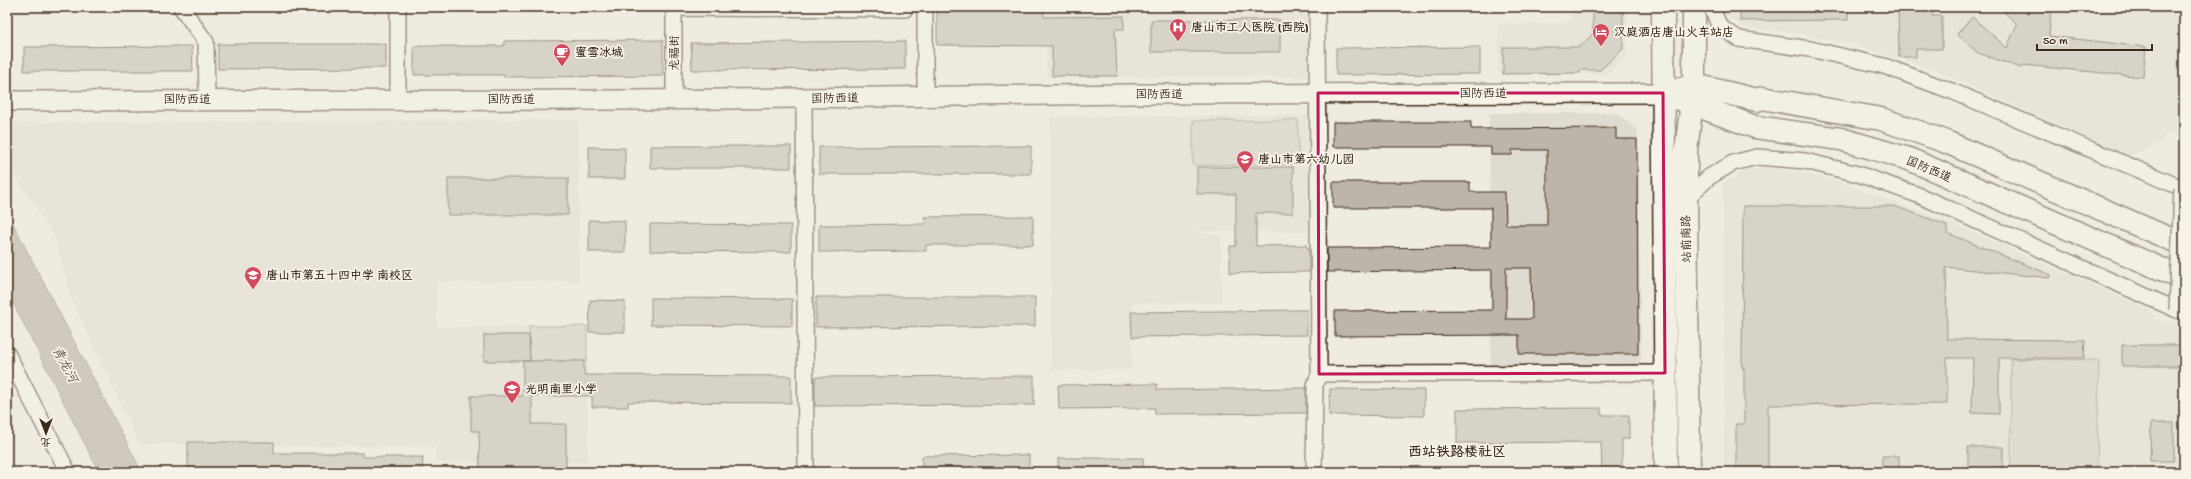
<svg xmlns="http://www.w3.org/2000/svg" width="2191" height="479" font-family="'Gochi Hand','LXGW WenKai TC',sans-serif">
<rect width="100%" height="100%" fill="#efebe0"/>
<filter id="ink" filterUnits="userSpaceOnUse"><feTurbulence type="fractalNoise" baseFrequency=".025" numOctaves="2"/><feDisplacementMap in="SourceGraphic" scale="8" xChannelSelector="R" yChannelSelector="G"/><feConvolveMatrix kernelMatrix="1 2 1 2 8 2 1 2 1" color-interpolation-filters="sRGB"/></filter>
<g filter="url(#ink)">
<path fill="#e0dbd0" d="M 1046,7 L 1310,7 L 1310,77 L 1047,77 Z
M 1578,7 L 1627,7 L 1627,57 L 1608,74 L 1498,74 L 1498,24 L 1566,23 Z
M 1723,7 L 2184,7 L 2184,137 L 2168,132 L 2158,144 L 2129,156 L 1937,71 L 1848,43 L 1790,32 L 1743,28 L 1723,13 Z
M 1489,113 L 1616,113 L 1638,130 L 1641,373 L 1491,373 Z
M 1307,115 L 1309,232 L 1187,231 L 1221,236 L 1222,303 L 1132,303 L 1132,370 L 1051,370 L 1050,117 Z
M 578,120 L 579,281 L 437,282 L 437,327 L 587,326 L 588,462 L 435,463 L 436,447 L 139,444 L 71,298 L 55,238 L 7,163 L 7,123 Z
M 1748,169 L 1780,169 L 1834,180 L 1951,223 L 2148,309 L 2158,321 L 2175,322 L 2182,310 L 2184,311 L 2184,472 L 1724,472 L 1723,184 Z"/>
<path fill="#d1cbc0" stroke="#867a6f" d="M 1298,120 L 1298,164 L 1193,165 L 1193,121 Z
M 529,326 L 587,326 L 587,361 L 530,361 Z
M 2011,359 L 2099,360 L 2097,472 L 2011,472 Z"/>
<path fill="#aaa296" stroke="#7e7266" d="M 7,212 L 142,472 L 99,472 L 7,291 Z"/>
<path fill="#bdb5aa" stroke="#3b2a1e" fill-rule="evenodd" d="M 937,7 L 1044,7 L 1044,17 L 1124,16 L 1124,29 L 1115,29 L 1117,76 L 1052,76 L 1052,46 L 937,45 Z
M 1593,7 L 1623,7 L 1623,49 L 1600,70 L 1580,70 L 1580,73 L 1503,74 L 1503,47 L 1579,47 L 1593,34 Z
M 1740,7 L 1848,7 L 1848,20 L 1740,21 Z
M 1898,7 L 1932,7 L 1932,16 L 1942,16 L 1942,49 L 1916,49 L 1916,57 L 1899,57 Z
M 1999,7 L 2051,11 L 2049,36 L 2146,47 L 2143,77 L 2023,65 L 2021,68 L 1978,53 L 1957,34 L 1972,17 L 2007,48 L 2017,24 Z
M 1151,20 L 1280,20 L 1280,52 L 1151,52 Z
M 663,40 L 663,76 L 504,77 L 504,75 L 414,75 L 414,46 L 504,46 L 504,41 Z
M 905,41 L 905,69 L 692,70 L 691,43 Z
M 218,44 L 386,44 L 386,68 L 218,69 Z
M 192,46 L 193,71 L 24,71 L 24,47 Z
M 1480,47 L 1480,74 L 1336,75 L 1336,48 Z
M 1333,122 L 1471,122 L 1471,129 L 1616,128 L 1616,139 L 1637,139 L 1638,354 L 1519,354 L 1519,335 L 1335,336 L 1335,311 L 1492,310 L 1492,270 L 1327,272 L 1327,248 L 1491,247 L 1491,208 L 1333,208 L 1333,182 L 1470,182 L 1470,192 L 1505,192 L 1506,225 L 1547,225 L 1547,150 L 1512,150 L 1512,155 L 1491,155 L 1491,147 L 1333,147 ZM 1506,268 L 1531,268 L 1532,319 L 1506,319 Z
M 650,146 L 791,146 L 791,168 L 650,168 Z
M 1031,146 L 1031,174 L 819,174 L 819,147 Z
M 589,147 L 625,148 L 625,179 L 589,179 Z
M 1197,167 L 1293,167 L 1293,213 L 1256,213 L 1256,246 L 1306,245 L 1307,248 L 1309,248 L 1309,272 L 1230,273 L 1230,246 L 1236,246 L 1236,194 L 1197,194 Z
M 448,178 L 568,178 L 568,215 L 448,215 Z
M 1743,206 L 1894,206 L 1947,225 L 1947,233 L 2051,275 L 2050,278 L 1946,267 L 1947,339 L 2085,340 L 2084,358 L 1999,358 L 1999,414 L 1972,413 L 1973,358 L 1947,358 L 1947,404 L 1768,405 L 1768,472 L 1736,472 L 1736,424 L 1744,424 L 1744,368 L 1742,368 Z
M 1033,216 L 1033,245 L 926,245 L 926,251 L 819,252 L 819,225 L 925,224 L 924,217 Z
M 589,220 L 625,221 L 625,252 L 589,252 Z
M 650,224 L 791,225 L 791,252 L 650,251 Z
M 816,297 L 1035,297 L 1035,326 L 816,327 Z
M 651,298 L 792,299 L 792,326 L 651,325 Z
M 590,300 L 625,301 L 625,332 L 589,332 Z
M 1307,310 L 1307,335 L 1132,337 L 1131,312 Z
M 484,335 L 529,335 L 530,361 L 484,361 Z
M 2122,345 L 2184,345 L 2184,366 L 2122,366 Z
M 523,361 L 584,361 L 584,375 L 791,376 L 791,403 L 628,402 L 628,407 L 592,407 L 592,396 L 532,396 L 532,424 L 566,424 L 566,472 L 480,472 L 479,431 L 471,431 L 471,396 L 523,396 Z
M 1034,376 L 1034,405 L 815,406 L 815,377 Z
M 1157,384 L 1157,390 L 1306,388 L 1306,413 L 1155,414 L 1155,408 L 1059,409 L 1058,385 Z
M 1330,389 L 1424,390 L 1424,416 L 1329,415 Z
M 1601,408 L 1601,415 L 1629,415 L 1629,439 L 1622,439 L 1622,472 L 1602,472 L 1601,442 L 1457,443 L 1457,409 Z
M 2151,423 L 2174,423 L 2174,461 L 2150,461 Z
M 188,442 L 274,442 L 274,453 L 363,453 L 363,457 L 423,457 L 422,472 L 273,472 L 273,468 L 188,468 Z
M 1968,447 L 2003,447 L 2003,467 L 1994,467 L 1994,472 L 1968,472 Z
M 1029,455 L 1029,472 L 922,472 L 922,456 Z
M 1882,456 L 1899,456 L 1899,472 L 1882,472 Z
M 1058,458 L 1143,458 L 1144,472 L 1058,472 Z"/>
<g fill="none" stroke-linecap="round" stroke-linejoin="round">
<g stroke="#3b2a1e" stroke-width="18">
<path id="minor" d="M 181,7 L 206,42 L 207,99
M 674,7 L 674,100
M 1317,7 L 1319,374 L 1665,373
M 1711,7 L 1720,27 L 1739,39 L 1810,49 L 1884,66 L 1954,92 L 2182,188
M 674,8 L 905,9
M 925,97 L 925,7
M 804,98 L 806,472
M 398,99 L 398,7
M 1686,199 L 1709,177 L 1733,163 L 1757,157 L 1805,161 L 1858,174 L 1918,195 L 2177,310
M 7,353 L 68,472
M 1314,472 L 1315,385 L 1319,374"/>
</g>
<g stroke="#3b2a1e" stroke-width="22">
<path id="tertiary" d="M 7,101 L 637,100 L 1135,94 L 1663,93"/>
</g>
<g stroke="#3b2a1e" stroke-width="25">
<path id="secondary" d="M 1677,90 L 1694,85 L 1757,100 L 1762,98 L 1881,119 L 1944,141 L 2184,245
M 1663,93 L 1755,127 L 1841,139 L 1909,159 L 2184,279"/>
</g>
<g stroke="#3b2a1e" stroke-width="25">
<path id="primary" d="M 1663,7 L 1666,472
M 1689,472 L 1686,199 L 1686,151 L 1694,85 L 1694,7"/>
</g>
<use href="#minor" stroke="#f7f3e8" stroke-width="15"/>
<use href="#tertiary" stroke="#f7f3e8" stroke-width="19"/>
<use href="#secondary" stroke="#f7f3e8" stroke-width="22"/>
<use href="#primary" stroke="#f7f3e8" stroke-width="22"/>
<g stroke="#3b2a1e" stroke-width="18" stroke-linecap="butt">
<path id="minor-bridge" d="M 2177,310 L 2182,188"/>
</g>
<use href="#minor-bridge" stroke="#f7f3e8" stroke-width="15"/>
</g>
</g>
<path d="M0 0H2191V479H0ZM 1318,93 L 1663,93 L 1665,373 L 1319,374 Z" fill="#efebe0" fill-opacity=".55" fill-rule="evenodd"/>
<path fill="none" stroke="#c2185b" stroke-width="3" stroke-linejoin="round" d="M 1318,93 L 1663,93 L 1665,373 L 1319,374 Z"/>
<defs>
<g id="hospital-pin" transform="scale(0.9)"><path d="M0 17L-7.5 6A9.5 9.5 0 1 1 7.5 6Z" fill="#d1495b" stroke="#f7f3e8"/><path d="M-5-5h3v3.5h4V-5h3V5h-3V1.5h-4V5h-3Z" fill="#fff"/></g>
<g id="hotel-pin" transform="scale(0.9)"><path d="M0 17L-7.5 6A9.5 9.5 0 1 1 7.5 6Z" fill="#d1495b" stroke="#f7f3e8"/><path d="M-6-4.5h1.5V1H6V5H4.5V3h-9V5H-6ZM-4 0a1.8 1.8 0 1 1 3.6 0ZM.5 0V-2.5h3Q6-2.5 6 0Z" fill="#fff"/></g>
<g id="cafe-pin" transform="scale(0.9)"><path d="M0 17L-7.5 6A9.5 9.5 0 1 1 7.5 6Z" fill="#d1495b" stroke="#f7f3e8"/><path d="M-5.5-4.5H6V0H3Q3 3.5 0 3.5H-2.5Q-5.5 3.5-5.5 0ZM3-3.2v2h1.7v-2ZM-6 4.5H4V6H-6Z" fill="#fff"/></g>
<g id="school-pin" transform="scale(0.9)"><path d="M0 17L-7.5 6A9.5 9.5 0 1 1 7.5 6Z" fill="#d1495b" stroke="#f7f3e8"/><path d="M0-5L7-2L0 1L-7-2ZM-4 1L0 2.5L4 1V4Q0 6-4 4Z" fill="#fff"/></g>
</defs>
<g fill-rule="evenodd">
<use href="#hospital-pin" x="1178" y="27"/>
<use href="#hotel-pin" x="1601" y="32"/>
<use href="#cafe-pin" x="562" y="52"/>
<use href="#school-pin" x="1245" y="159"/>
<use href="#school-pin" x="253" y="275"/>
<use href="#school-pin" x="512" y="389"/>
</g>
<g text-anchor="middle" stroke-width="3.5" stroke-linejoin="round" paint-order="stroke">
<g font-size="12" font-weight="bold" fill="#3b2a1e" stroke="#f7f3e8" text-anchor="start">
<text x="1191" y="31">唐山市工人医院 (西院)</text>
<text x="1614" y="36">汉庭酒店唐山火车站店</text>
<text x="575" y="56">蜜雪冰城</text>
<text x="1258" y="163">唐山市第六幼儿园</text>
<text x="266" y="279">唐山市第五十四中学 南校区</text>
<text x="525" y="393">光明南里小学</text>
</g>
<g font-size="12" fill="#3b2a1e" stroke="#f7f3e8">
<text transform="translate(674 53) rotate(-90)" y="4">龙福街</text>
<text x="1483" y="97">国防西道</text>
<text x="1159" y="98">国防西道</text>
<text transform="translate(835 98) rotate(-1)" y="4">国防西道</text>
<text x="187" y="103">国防西道</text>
<text x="511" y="103">国防西道</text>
<text transform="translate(1929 169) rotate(23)" y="4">国防西道</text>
<text transform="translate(1686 239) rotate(-91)" y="4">站前南路</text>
</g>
<g font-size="13" font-style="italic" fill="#625448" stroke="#f7f3e8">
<text transform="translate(66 364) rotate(62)" y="5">青龙河</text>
</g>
<g font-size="14" font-weight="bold" fill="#3b2a1e" stroke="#f7f3e8">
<text x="1457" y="456">西站铁路楼社区</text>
</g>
</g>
<rect width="2191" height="479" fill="none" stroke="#f7f3e8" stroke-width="24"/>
<rect x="12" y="12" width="2167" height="455" fill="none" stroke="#3b2a1e" stroke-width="1.5" filter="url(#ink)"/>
<g transform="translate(46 433) rotate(180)" stroke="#f7f3e8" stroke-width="3" paint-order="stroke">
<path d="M0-3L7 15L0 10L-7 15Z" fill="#3b2a1e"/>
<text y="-6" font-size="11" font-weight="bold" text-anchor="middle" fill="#3b2a1e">北</text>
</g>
<path d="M2037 44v6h115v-6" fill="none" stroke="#3b2a1e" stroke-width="2"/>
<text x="2043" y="44" font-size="12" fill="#3b2a1e" stroke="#f7f3e8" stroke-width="3" paint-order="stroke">50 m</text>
</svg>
